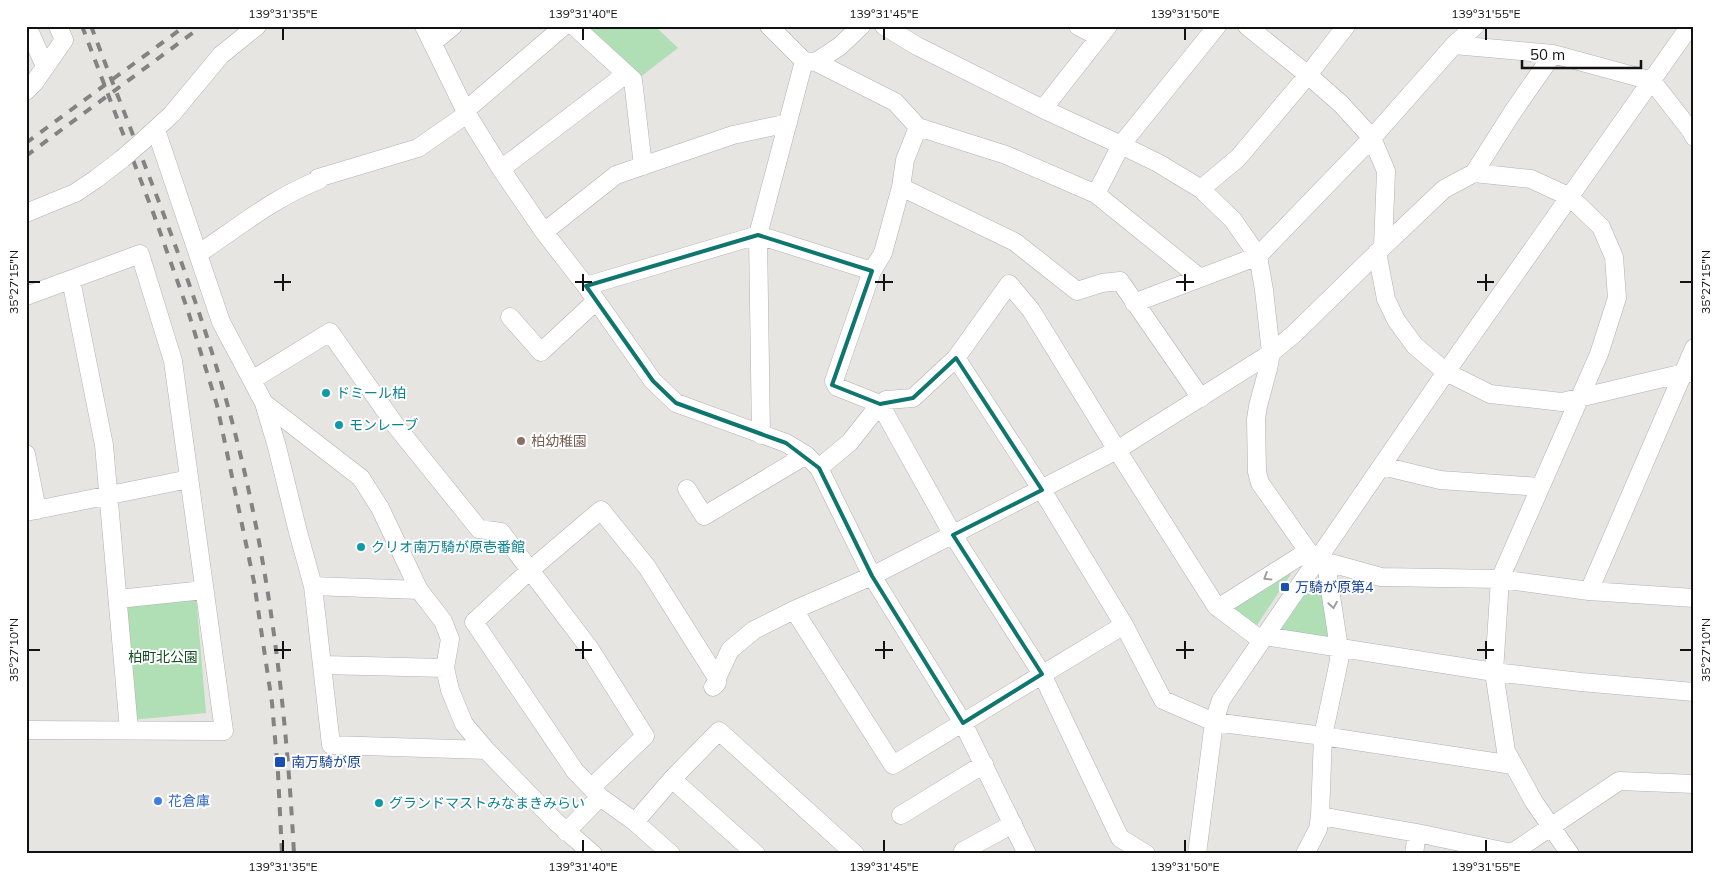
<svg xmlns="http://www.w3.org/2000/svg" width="1720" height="880" font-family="Mulish,'Noto Sans JP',sans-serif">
<rect width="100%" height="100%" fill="#e7e5e2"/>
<path fill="#b0deb5" d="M 584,26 L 655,26 L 678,48 L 639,78 Z
M 1291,571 L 1291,574 L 1257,625 L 1251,626 L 1232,610 L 1232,606 Z
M 1324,586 L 1332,643 L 1280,631 L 1309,588 Z
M 196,595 L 206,713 L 131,720 L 121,602 Z"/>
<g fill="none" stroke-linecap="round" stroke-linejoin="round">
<g stroke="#b3b1af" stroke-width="19">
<path id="minor" d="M 27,26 L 45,66
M 424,26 L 467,114 L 501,169 L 544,232 L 586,286 L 653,381 L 676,403 L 786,443 L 806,455 L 819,468 L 872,576 L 963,723 L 1027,854
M 574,26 L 633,80 L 643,166
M 769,26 L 804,61 L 816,62 L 840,46 L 861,26
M 884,26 L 917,46 L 1043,109 L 1121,145 L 1158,163 L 1201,189 L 1233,220 L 1258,256 L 1264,290 L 1271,353 L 1268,369 L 1258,406 L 1256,419 L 1257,472 L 1260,483 L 1308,551 L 1316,559 L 1381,577 L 1500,579 L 1589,591 L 1694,598
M 1078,26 L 1099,37
M 1247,26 L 1308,75 L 1341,104 L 1372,138 L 1386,171 L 1383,247
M 432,43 L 453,26
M 1454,45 L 1553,54 L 1652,81 L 1691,131 L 1694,137
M 816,62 L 895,102 L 918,127 L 1006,155 L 1096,194 L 1200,278
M 26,91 L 34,83 L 64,40 L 58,26
M 1043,109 L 1108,26
M 466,110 L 564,26
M 156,130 L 221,322 L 264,403 L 361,478 L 380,508 L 419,590 L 443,621 L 450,639 L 445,668 L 450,690 L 464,724 L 486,750 L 556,822 L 593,854
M 147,137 L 172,114 L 221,55 L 257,26
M 501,169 L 626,74
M 1474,173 L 1512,113 L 1553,54
M 901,187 L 1015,242 L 1077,291 L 1102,283 L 1120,281 L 1201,398
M 1201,189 L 1238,158 L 1308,75 L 1346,26
M 1096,194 L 1121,145 L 1217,26
M 26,213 L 75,193 L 96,179 L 122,159
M 544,232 L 616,175 L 733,135 L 788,123
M 1377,252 L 1386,299 L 1396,320 L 1415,346 L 1446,372 L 1490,394 L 1562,402 L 1684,373 L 1694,373
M 198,254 C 237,228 275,197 319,180 L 318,178 L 418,148 L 467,114
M 872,271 L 834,381 L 837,387 L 880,404 L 953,535 L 1042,674 L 1120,838 L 1146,854
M 71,280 L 104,445 L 129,730
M 586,286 L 758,235 L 872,271 L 883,253 L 901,187 L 905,160 L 918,127
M 26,296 L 140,254 L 173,361 L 224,731 L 26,730
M 1134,303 L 1258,256 L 1372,138 L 1454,45 L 1475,26
M 510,317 L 541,352 L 596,301
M 956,358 L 1042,490 L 1124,625 L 1163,700 L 1214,722 L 1323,736 L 1513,765
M 252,380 L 330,332 L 396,426 L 479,529 L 501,532 L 590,649 L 645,736 L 591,788
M 264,403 L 277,447 L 298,532 L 313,586 L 331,745 L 486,750
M 761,435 L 758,235 L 804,61
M 26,454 L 37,510
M 1382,466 L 1440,480 L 1540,487
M 819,468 L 850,442 L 880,404 L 886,400 L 913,398 L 956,358 L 1009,284 L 1031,310 L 1117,450 L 1216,606 L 1261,640
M 687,489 L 704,516 L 806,455
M 26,512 L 189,479
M 313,586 L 419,590
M 1589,591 L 1694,348
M 118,599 L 204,590
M 1218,608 L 1308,551
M 794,610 L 893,765 L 1124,625
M 1264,636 L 1494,672 L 1581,682 L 1694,692
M 323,665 L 445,668
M 713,687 L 717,683 L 717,678 L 730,650 L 754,630 L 794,610 L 872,576 L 1117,450 L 1271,353 L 1294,334 L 1383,247 L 1444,189 L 1474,173 L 1531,179 L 1570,197 L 1601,227 L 1614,257 L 1617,298 L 1599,354 L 1500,579 L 1494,672 L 1506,751 L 1534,802 L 1570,854
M 672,779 L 756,854
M 901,815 L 984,764
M 1320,816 L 1417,833 L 1512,853 L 1619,781 L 1694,784
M 635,822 L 672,779 L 719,731 L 855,854
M 566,832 L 600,797
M 963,851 L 1013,824
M 671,854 L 635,822 L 600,797 L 575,771 L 474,622 L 529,571 L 601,510 L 647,567 L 717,678
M 1197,854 L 1214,722 L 1221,700 L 1446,372 L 1690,26
M 1305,854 L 1318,829 L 1320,816 L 1323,736 L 1339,661 L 1339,648 L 1326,563
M 1414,854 L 1417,833"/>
</g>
<use href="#minor" stroke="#fff" stroke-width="18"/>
<path stroke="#858382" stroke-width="4" stroke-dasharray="9 9" stroke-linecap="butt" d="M 82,26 L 154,215 L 188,311 L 217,405 L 254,582 L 272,703 L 278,773 L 282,854
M 91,26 C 138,151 191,274 227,403 C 268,550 286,702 294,854
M 26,143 L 185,26
M 26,156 L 202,26"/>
<g stroke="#b3b1af" stroke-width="19" stroke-linecap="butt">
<path id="minor-bridge" d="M 122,159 L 145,139"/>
</g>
<use href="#minor-bridge" stroke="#fff" stroke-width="18"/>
</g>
<defs><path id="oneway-chevron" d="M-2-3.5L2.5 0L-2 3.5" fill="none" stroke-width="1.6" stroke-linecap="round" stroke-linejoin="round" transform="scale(1.25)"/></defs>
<g stroke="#a1a0a0">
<use href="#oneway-chevron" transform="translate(1267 577) rotate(148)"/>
<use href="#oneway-chevron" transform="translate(1333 605) rotate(81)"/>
</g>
<path fill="none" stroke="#0f766e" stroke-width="4" stroke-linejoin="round" d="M 758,235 L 872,271 L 832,385 L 880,404 L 913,398 L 956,358 L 1042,490 L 953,535 L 1042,674 L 963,723 L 872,576 L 819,468 L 786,443 L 676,403 L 653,381 L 586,286 Z"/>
<path fill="none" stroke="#131212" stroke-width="2" d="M 283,28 L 283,40M 583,28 L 583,40M 884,28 L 884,40M 1185,28 L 1185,40M 1486,28 L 1486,40M 283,274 L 283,291M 583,274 L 583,291M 884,274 L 884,291M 1185,274 L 1185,291M 1486,274 L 1486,291M 28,282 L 40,282M 274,282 L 291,282M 575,282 L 592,282M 875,282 L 893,282M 1176,282 L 1194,282M 1477,282 L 1494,282M 1680,282 L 1692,282M 283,641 L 283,659M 583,641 L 583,659M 884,641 L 884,659M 1185,641 L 1185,659M 1486,641 L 1486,659M 28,650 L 40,650M 274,650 L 291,650M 575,650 L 592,650M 875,650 L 893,650M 1176,650 L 1194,650M 1477,650 L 1494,650M 1680,650 L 1692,650M 283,840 L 283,852M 583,840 L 583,852M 884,840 L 884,852M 1185,840 L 1185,852M 1486,840 L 1486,852"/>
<g fill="#0f9aa8" stroke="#fff" stroke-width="2">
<circle cx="326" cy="393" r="5"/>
<circle cx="339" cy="425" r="5"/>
<circle cx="361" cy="547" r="5"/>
<circle cx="379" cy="803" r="5"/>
</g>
<circle fill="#8d6e63" stroke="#fff" stroke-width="2" cx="521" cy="441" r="5"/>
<g fill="#1a4fb4" stroke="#fff" stroke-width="2">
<rect x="1280" y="582" width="10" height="10" rx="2.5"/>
<rect x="274" y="756" width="12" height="12" rx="2.5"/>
</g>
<circle fill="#3f7fe0" stroke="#fff" stroke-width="2" cx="158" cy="801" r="5"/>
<g text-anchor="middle" stroke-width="4" stroke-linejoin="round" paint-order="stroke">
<g font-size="14" fill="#0d838f" stroke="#fff" text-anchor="start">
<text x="336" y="398">ドミール柏</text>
<text x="349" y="430">モンレーブ</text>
<text x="371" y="552">クリオ南万騎が原壱番館</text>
<text x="389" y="808">グランドマストみなまきみらい</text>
</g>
<g font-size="14" fill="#785e54" stroke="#fff" text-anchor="start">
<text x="531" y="446">柏幼稚園</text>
</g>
<g font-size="14" fill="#164399" stroke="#fff" text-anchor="start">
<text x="1295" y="592">万騎が原第4</text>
<text x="291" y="767">南万騎が原</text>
</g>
<g font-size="14" fill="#144d21" stroke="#fff">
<text x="163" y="662">柏町北公園</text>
</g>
<g font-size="14" fill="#366cbe" stroke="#fff" text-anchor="start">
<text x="168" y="806">花倉庫</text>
</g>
</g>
<rect width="1720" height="880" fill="none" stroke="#ffffff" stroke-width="55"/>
<path d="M1522 60v8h119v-8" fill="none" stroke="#131212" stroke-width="2.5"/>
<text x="1530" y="60" font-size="15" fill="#131212" stroke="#ffffff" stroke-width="4" paint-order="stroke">50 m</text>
<rect x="28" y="28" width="1664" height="824" fill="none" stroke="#131212" stroke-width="2"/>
<g font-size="12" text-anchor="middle" fill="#131212">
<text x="283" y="18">139°31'35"E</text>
<text x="583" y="18">139°31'40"E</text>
<text x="884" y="18">139°31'45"E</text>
<text x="1185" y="18">139°31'50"E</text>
<text x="1486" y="18">139°31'55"E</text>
<text transform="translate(14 282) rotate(-90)" y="4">35°27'15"N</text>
<text transform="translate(1706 282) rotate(-90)" y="4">35°27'15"N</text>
<text transform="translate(14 650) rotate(-90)" y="4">35°27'10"N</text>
<text transform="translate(1706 650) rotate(-90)" y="4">35°27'10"N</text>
<text x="283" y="871">139°31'35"E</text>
<text x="583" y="871">139°31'40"E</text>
<text x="884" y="871">139°31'45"E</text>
<text x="1185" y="871">139°31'50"E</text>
<text x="1486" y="871">139°31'55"E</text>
</g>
</svg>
